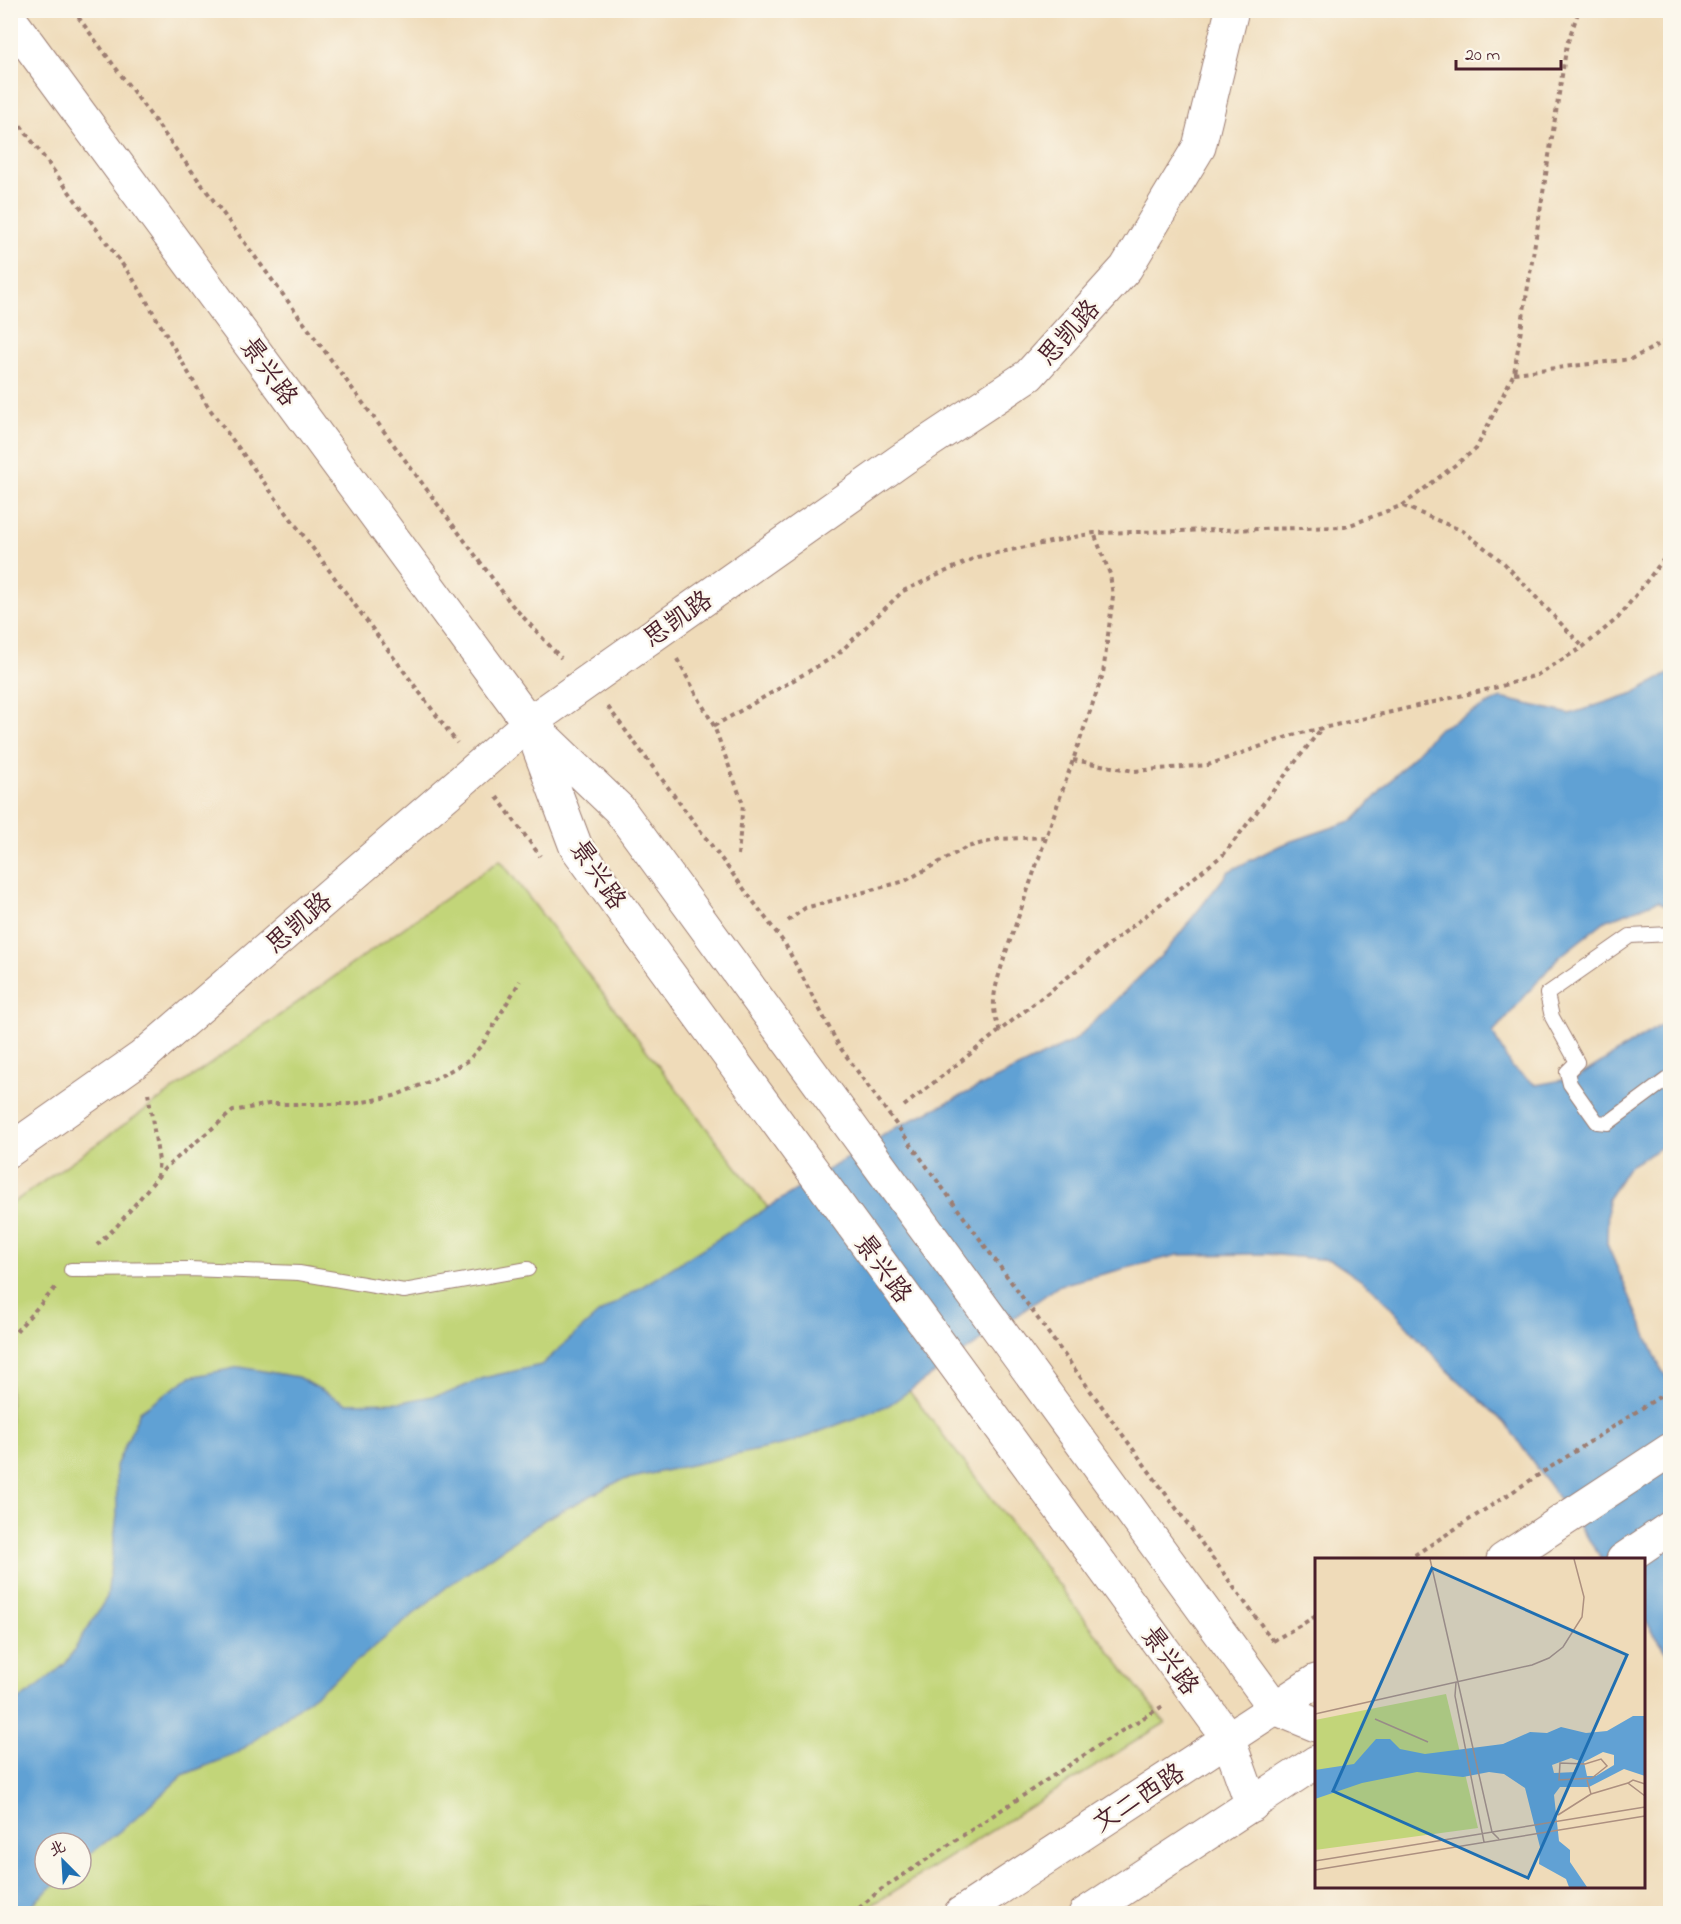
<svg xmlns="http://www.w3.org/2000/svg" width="1681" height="1924" font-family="'Indie Flower','LXGW WenKai TC',sans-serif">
<rect width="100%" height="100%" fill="#fbf7ec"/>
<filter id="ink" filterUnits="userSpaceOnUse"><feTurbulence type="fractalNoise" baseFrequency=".0167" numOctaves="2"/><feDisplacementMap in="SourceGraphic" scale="12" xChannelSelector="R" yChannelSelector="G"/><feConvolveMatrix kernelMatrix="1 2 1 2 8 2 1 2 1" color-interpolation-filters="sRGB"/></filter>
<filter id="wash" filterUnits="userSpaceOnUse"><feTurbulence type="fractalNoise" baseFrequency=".008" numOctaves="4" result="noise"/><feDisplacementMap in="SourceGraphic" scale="24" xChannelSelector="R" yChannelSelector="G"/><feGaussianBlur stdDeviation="1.35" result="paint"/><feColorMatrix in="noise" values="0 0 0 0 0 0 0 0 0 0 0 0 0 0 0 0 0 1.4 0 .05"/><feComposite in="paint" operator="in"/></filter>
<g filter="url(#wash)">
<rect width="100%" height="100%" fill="#efdbb9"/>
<path fill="#c2d579" stroke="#867a52" stroke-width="1.5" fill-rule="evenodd" d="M 500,860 L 1165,1723 L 859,1913 L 11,1913 L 10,1205 ZM 45,1843 L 81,1843 L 81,1879 L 45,1879 Z"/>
<path fill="#61a1d4" stroke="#566080" stroke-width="1.5" d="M 1670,673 L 1670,908 L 1658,901 L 1605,921 L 1558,958 L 1493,1033 L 1511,1067 L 1536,1085 L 1578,1077 L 1670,1019 L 1670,1142 L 1628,1167 L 1608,1199 L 1607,1244 L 1660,1367 L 1670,1383 L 1670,1657 L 1644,1619 L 1644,1560 L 1602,1559 L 1505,1423 L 1444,1367 L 1375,1290 L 1331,1260 L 1266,1254 L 1178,1255 L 1060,1285 L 889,1405 L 790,1443 L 619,1481 L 546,1519 L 448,1586 L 328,1685 L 236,1754 L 183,1775 L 133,1821 L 81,1861 L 81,1843 L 45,1843 L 45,1879 L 61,1879 L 22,1913 L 11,1914 L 11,1704 L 30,1693 L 66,1663 L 107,1597 L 117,1515 L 116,1466 L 140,1411 L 190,1377 L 240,1367 L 298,1377 L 345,1403 L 401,1402 L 448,1393 L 483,1378 L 541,1365 L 598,1314 L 895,1128 L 1075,1040 L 1167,950 L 1229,871 L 1281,845 L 1354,820 L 1438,729 L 1501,698 L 1570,714 L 1634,693 Z"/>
</g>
<g filter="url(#ink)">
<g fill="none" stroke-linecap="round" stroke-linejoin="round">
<g stroke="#9c7d72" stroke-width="16">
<path id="service" d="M 1670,934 L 1630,936 L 1547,994 L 1552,1017 L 1577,1062 L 1567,1072 L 1570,1084 L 1597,1122 L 1608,1123 L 1670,1077
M 71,1270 L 189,1269 L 299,1273 L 404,1291 L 528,1269"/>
</g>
<g stroke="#9c7d72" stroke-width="35">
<path id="tertiary" d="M 10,19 L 529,723 L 619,809 L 1275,1708 L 1316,1725
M 532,730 L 576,847 L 1228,1738 L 1252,1805
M 10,1150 L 142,1057 L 529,723 L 904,458 L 1029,375 L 1126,268 L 1199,147 L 1232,10"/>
</g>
<g stroke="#9c7d72" stroke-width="35">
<path id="secondary" d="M 1503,1560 L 1670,1450
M 1623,1560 L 1670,1528
M 960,1914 L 1316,1681
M 1085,1914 L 1316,1762"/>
</g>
<path stroke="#9c7d72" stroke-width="4" stroke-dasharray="4.5 4.5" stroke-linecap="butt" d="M 73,10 L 512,605 L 561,658
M 10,111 L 136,283 L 209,408 L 457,743
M 1514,373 L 1631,359 L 1670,339
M 1403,506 L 1463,531 L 1504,563 L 1583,647
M 677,659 L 714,726 L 743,804 L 738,855
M 608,707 L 785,944 L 839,1046 L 1273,1641
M 714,726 L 837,655 L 903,591 L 977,557 L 1094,533 L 1345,527 L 1403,505 L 1476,449 L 1514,373 L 1567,44 L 1579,10
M 1073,760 L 1134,771 L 1208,765 L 1293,735 L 1498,687 L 1537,675 L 1583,647 L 1618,618 L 1670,551
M 497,797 L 540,856
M 788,921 L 805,908 L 905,881 L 967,847 L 999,839 L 1048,837
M 1000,1031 C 988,1003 996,986 1004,958 L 1103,674 L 1113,596 L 1110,574 L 1094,533
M 148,1093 L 159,1161 L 157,1177
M 904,1106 L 1224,854 L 1321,729
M 97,1245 L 117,1226 L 165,1168 L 233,1111 L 269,1104 L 353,1104 L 394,1096 L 433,1080 L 468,1061 L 484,1042 L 520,981
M 10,1338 L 56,1287
M 1407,1560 L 1670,1390
M 1273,1641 L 1316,1616
M 852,1914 L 879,1891 L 1110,1738 L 1163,1706"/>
<use href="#service" stroke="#fff" stroke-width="14"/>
<use href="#tertiary" stroke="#fff" stroke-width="33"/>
<use href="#secondary" stroke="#fff" stroke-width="33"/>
</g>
</g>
<g text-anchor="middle" stroke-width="5" stroke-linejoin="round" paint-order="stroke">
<g font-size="26" fill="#4a1f2b" stroke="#fbf7ec">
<text transform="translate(1068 332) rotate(-48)" y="9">思凯路</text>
<text transform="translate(270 371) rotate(54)" y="9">景兴路</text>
<text transform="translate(677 618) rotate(-35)" y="9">思凯路</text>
<text transform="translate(599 874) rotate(56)" y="9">景兴路</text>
<text transform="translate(298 922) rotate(-41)" y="9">思凯路</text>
<text transform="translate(884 1268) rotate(54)" y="9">景兴路</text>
<text transform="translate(1171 1660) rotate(54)" y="9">景兴路</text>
<text transform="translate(1138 1797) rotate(-33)" y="9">文二西路</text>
</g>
</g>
<g transform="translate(1315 1558)">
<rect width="330" height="330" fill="#efdbb9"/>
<path d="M 131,136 L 163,270 L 0,292 L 0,162 Z" fill="#c2d579"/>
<path d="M 318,158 L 330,158 L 330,218 L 309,211 L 274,229 L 245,229 L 239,237 L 244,283 L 255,292 L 255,304 L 272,329 L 254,329 L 251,321 L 224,306 L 225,289 L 210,230 L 189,216 L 174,214 L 148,219 L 102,214 L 47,225 L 0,241 L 0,212 L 39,206 L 61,181 L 75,181 L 85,191 L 110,196 L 188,186 L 215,174 L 232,175 L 246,169 L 271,175 L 292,173 ZM 288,194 L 299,197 L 299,207 L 281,218 L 272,218 L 269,204 ZM 256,200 L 265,203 L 261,214 L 239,215 L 237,207 Z" fill="#61a1d4" fill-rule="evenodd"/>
<path fill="none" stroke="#ad9080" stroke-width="1.5" d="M 115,1 L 177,274 L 184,281M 141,124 L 140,138 L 169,284M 0,156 L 217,107 L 234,100 L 248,89 L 267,59 L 269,39 L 259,1M 60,161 L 113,184M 286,201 L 292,208 L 277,220 L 244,222 L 245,205 L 270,206 ZM 272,222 L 276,236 L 313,225M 330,226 L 318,222 L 313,225 L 330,238M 243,257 L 276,236M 0,303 L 330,249M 0,312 L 330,258"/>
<path fill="#1f6fb2" fill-opacity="0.15" stroke="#1f6fb2" stroke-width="3" d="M 117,10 L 312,97 L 213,320 L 18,233 Z"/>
<rect width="330" height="330" fill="none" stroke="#4a1f2b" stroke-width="3"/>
</g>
<rect width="1681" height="1924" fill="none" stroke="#fbf7ec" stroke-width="36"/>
<g transform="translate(63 1861) rotate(336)"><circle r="28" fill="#fbf7ec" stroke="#b4a19f" stroke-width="1.5"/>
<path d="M0-4.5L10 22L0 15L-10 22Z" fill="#1f6fb2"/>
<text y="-9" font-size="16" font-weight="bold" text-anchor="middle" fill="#4a1f2b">北</text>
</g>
<path d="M1456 60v9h105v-9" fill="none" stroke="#4a1f2b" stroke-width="3"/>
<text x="1465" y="60" font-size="18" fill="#4a1f2b" stroke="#fbf7ec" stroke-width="4.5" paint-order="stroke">20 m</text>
</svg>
